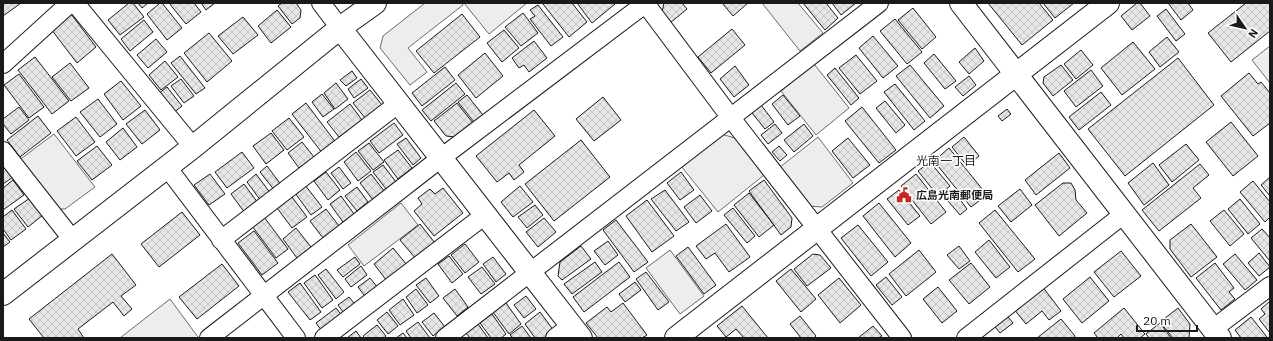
<svg xmlns="http://www.w3.org/2000/svg" width="1273" height="341" font-family="'IBM Plex Sans','Noto Sans JP',sans-serif">
<defs>
<pattern id="building-cross-hatch" width="8" height="8" patternUnits="userSpaceOnUse"><rect width="8" height="8" fill="#e6e6e6"/><path d="M0 0l8 8M0 8l8-8" fill="none" stroke="#c5c5c5"/></pattern>
</defs>
<rect width="100%" height="100%" fill="#fff"/>
<path fill="#ededed" stroke="#6a6a6a" d="M 425,3 L 462,3 L 463,5 L 408,48 L 427,72 L 410,85 L 380,48 L 383,36 Z
M 464,3 L 527,3 L 489,34 Z
M 762,3 L 798,3 L 823,33 L 800,51 Z
M 1270,46 L 1270,83 L 1252,60 Z
M 814,64 L 849,108 L 816,135 L 781,91 Z
M 54,134 L 95,187 L 65,209 L 54,209 L 18,161 Z
M 721,134 L 735,138 L 764,175 L 718,212 L 681,166 Z
M 818,137 L 853,183 L 822,207 L 809,206 L 779,168 Z
M 401,203 L 418,225 L 364,266 L 348,245 Z
M 670,250 L 704,296 L 680,314 L 646,268 Z
M 170,299 L 198,337 L 197,338 L 120,338 Z"/>
<path fill="url(#building-cross-hatch)" stroke="#1a1a1a" d="M 3,3 L 21,3 L 3,16 Z
M 129,3 L 133,3 L 144,17 L 120,35 L 108,20 Z
M 138,3 L 148,3 L 142,8 Z
M 160,3 L 162,3 L 182,28 L 167,40 L 147,14 Z
M 169,3 L 194,3 L 201,12 L 186,24 Z
M 201,3 L 215,3 L 206,10 Z
M 282,3 L 296,3 L 301,10 L 300,18 L 292,24 L 278,6 Z
M 545,3 L 572,3 L 587,22 L 569,37 L 543,4 Z
M 577,3 L 614,3 L 615,4 L 592,23 Z
M 664,3 L 682,3 L 687,9 L 670,23 L 662,12 Z
M 722,3 L 748,3 L 733,16 Z
M 803,3 L 826,3 L 838,18 L 825,30 Z
M 832,3 L 856,3 L 841,15 Z
M 988,3 L 1039,3 L 1053,20 L 1022,45 Z
M 1043,3 L 1074,3 L 1055,18 Z
M 1137,3 L 1140,3 L 1150,16 L 1132,30 L 1121,16 Z
M 1168,3 L 1188,3 L 1193,10 L 1181,20 Z
M 1246,3 L 1270,3 L 1270,31 L 1231,62 L 1208,33 Z
M 538,5 L 563,37 L 551,46 L 530,19 L 535,16 L 530,10 Z
M 913,8 L 936,37 L 922,49 L 898,20 Z
M 1166,9 L 1185,34 L 1176,41 L 1157,16 Z
M 277,10 L 291,27 L 271,43 L 258,26 Z
M 523,13 L 538,33 L 521,46 L 505,27 Z
M 71,14 L 96,47 L 77,63 L 51,29 Z
M 462,14 L 480,37 L 434,73 L 416,51 Z
M 243,17 L 258,35 L 233,54 L 218,36 Z
M 895,19 L 922,52 L 907,64 L 880,31 Z
M 144,20 L 153,32 L 130,51 L 121,39 Z
M 732,29 L 745,45 L 711,73 L 698,57 Z
M 504,30 L 519,48 L 502,62 L 487,43 Z
M 209,33 L 232,61 L 207,82 L 184,53 Z
M 873,36 L 898,66 L 883,78 L 859,48 Z
M 1167,37 L 1179,52 L 1160,67 L 1149,52 Z
M 156,39 L 167,52 L 148,68 L 137,55 Z
M 534,41 L 547,58 L 529,72 L 524,65 L 519,68 L 512,58 Z
M 1133,42 L 1155,69 L 1122,95 L 1101,68 Z
M 975,48 L 984,61 L 969,74 L 959,62 Z
M 1081,50 L 1093,65 L 1076,79 L 1064,64 Z
M 485,53 L 503,76 L 476,98 L 458,75 Z
M 934,54 L 956,81 L 945,89 L 924,63 Z
M 856,55 L 877,81 L 860,94 L 839,68 Z
M 180,56 L 205,88 L 196,94 L 171,63 Z
M 35,57 L 69,101 L 52,114 L 18,70 Z
M 1178,58 L 1214,105 L 1125,176 L 1088,129 Z
M 165,61 L 178,77 L 161,90 L 149,75 Z
M 70,63 L 89,88 L 71,101 L 52,77 Z
M 910,65 L 944,106 L 930,118 L 896,76 Z
M 1061,65 L 1073,80 L 1053,96 L 1043,83 L 1044,77 Z
M 735,66 L 749,85 L 734,97 L 720,79 Z
M 445,67 L 455,80 L 422,106 L 412,93 Z
M 835,68 L 859,98 L 851,105 L 827,75 Z
M 1091,70 L 1103,86 L 1076,107 L 1064,91 Z
M 352,71 L 357,78 L 346,86 L 340,80 Z
M 1249,73 L 1258,84 L 1261,82 L 1270,93 L 1270,123 L 1253,136 L 1221,96 Z
M 19,74 L 44,107 L 29,118 L 4,85 Z
M 969,76 L 976,85 L 963,96 L 955,87 Z
M 181,79 L 194,96 L 184,103 L 171,86 Z
M 361,79 L 368,88 L 354,98 L 348,89 Z
M 121,81 L 141,106 L 123,120 L 104,94 Z
M 336,83 L 348,99 L 335,109 L 324,93 Z
M 456,83 L 465,94 L 431,121 L 422,110 Z
M 895,84 L 925,121 L 914,130 L 884,92 Z
M 167,87 L 182,106 L 173,113 L 158,94 Z
M 370,90 L 382,105 L 365,118 L 353,103 Z
M 1101,92 L 1111,105 L 1079,130 L 1069,117 Z
M 322,94 L 334,109 L 323,117 L 312,102 Z
M 467,95 L 483,115 L 474,122 L 458,102 Z
M 783,95 L 800,116 L 788,125 L 772,104 Z
M 603,97 L 621,120 L 594,141 L 576,119 Z
M 98,99 L 117,124 L 100,137 L 80,112 Z
M 885,101 L 905,125 L 896,133 L 876,108 Z
M 306,103 L 337,144 L 323,154 L 292,114 Z
M 457,103 L 473,123 L 455,137 L 446,136 L 434,121 Z
M 350,104 L 362,120 L 339,137 L 327,122 Z
M 761,105 L 774,122 L 765,129 L 752,113 Z
M 19,107 L 29,120 L 11,134 L 3,124 L 3,119 Z
M 862,107 L 896,150 L 879,163 L 845,121 Z
M 1007,109 L 1011,114 L 1002,121 L 998,116 Z
M 145,110 L 160,130 L 142,144 L 126,124 Z
M 534,110 L 555,136 L 519,165 L 524,172 L 514,180 L 509,173 L 497,182 L 476,156 Z
M 38,116 L 51,133 L 20,157 L 7,140 Z
M 76,117 L 95,142 L 76,156 L 57,131 Z
M 289,118 L 304,137 L 287,150 L 272,131 Z
M 1231,122 L 1258,156 L 1233,176 L 1206,142 Z
M 394,123 L 403,135 L 379,153 L 370,141 Z
M 775,124 L 782,133 L 768,144 L 761,135 Z
M 804,124 L 813,136 L 794,152 L 784,140 Z
M 123,128 L 137,147 L 120,160 L 106,142 Z
M 271,133 L 284,150 L 266,164 L 253,146 Z
M 964,137 L 979,156 L 967,166 L 952,147 Z
M 406,138 L 421,158 L 413,165 L 397,144 Z
M 848,138 L 870,165 L 853,178 L 832,151 Z
M 581,140 L 610,177 L 554,221 L 525,184 Z
M 302,142 L 314,157 L 299,168 L 288,153 Z
M 369,143 L 384,162 L 373,170 L 358,151 Z
M 1186,144 L 1199,160 L 1172,182 L 1159,165 Z
M 97,146 L 112,165 L 92,180 L 77,161 Z
M 779,146 L 787,155 L 780,161 L 772,152 Z
M 949,148 L 987,195 L 971,207 L 934,161 Z
M 398,150 L 412,168 L 398,179 L 384,160 Z
M 242,152 L 254,168 L 227,188 L 215,172 Z
M 356,152 L 371,171 L 358,181 L 344,162 Z
M 1059,153 L 1070,168 L 1036,195 L 1025,180 Z
M 930,162 L 950,186 L 938,196 L 918,171 Z
M 3,163 L 13,177 L 3,184 Z
M 1153,163 L 1169,185 L 1144,205 L 1128,183 Z
M 1200,164 L 1209,175 L 1193,188 L 1201,198 L 1159,231 L 1142,210 Z
M 383,165 L 396,182 L 386,189 L 373,172 Z
M 267,166 L 282,186 L 275,191 L 260,172 Z
M 339,167 L 351,183 L 343,189 L 331,173 Z
M 326,172 L 340,190 L 328,200 L 314,181 Z
M 681,172 L 694,190 L 680,200 L 667,183 Z
M 210,174 L 225,194 L 209,205 L 194,185 Z
M 256,174 L 271,194 L 261,201 L 247,182 Z
M 371,174 L 385,192 L 373,200 L 360,183 Z
M 916,174 L 946,212 L 931,224 L 901,186 Z
M 1270,177 L 1270,196 L 1261,185 Z
M 13,180 L 24,195 L 3,210 L 3,188 Z
M 764,180 L 792,218 L 791,227 L 781,235 L 749,191 Z
M 1253,181 L 1270,202 L 1270,217 L 1265,222 L 1240,192 Z
M 1063,183 L 1071,183 L 1075,190 L 1076,200 L 1087,213 L 1059,236 L 1035,205 Z
M 244,184 L 258,203 L 245,213 L 231,194 Z
M 305,185 L 322,207 L 311,215 L 295,193 Z
M 520,186 L 533,202 L 513,217 L 501,202 Z
M 357,187 L 368,202 L 357,211 L 345,196 Z
M 443,188 L 463,213 L 434,236 L 414,211 L 422,204 L 418,198 L 430,189 L 435,194 Z
M 1020,189 L 1032,205 L 1011,222 L 998,206 Z
M 665,190 L 689,222 L 676,231 L 651,199 Z
M 899,190 L 920,216 L 908,225 L 887,199 Z
M 749,193 L 774,225 L 759,237 L 734,205 Z
M 956,194 L 967,209 L 960,215 L 948,201 Z
M 700,195 L 712,211 L 696,223 L 684,207 Z
M 341,196 L 354,214 L 343,222 L 330,204 Z
M 292,197 L 307,217 L 292,228 L 277,208 Z
M 30,198 L 43,215 L 28,227 L 14,209 Z
M 1240,199 L 1260,224 L 1248,234 L 1228,209 Z
M 647,200 L 674,236 L 652,252 L 626,216 Z
M 879,203 L 911,243 L 895,257 L 863,216 Z
M 535,205 L 543,215 L 527,228 L 518,217 Z
M 733,208 L 755,236 L 747,243 L 724,215 Z
M 326,209 L 339,226 L 323,238 L 310,221 Z
M 12,210 L 26,229 L 11,240 L 3,229 L 3,217 Z
M 995,210 L 1035,259 L 1018,272 L 979,223 Z
M 1224,210 L 1244,234 L 1230,246 L 1210,221 Z
M 182,212 L 200,235 L 159,267 L 141,244 Z
M 264,217 L 288,249 L 276,258 L 252,226 Z
M 544,218 L 556,232 L 538,247 L 526,232 Z
M 616,220 L 648,262 L 634,272 L 603,230 Z
M 420,224 L 435,243 L 416,259 L 400,240 Z
M 726,224 L 750,257 L 729,272 L 715,253 L 706,259 L 696,246 Z
M 1191,224 L 1217,257 L 1191,277 L 1170,249 L 1170,240 Z
M 858,225 L 888,262 L 871,276 L 841,238 Z
M 296,228 L 311,247 L 297,258 L 283,239 Z
M 1262,229 L 1270,238 L 1270,261 L 1251,238 Z
M 254,231 L 278,263 L 262,275 L 238,243 Z
M 3,233 L 10,242 L 3,247 Z
M 989,240 L 1010,267 L 996,278 L 975,252 Z
M 608,241 L 618,255 L 605,265 L 594,251 Z
M 465,244 L 479,262 L 465,273 L 451,255 Z
M 581,246 L 591,259 L 562,280 L 558,276 L 560,262 Z
M 959,246 L 970,261 L 959,269 L 947,255 Z
M 688,247 L 716,285 L 704,294 L 676,256 Z
M 393,248 L 407,265 L 387,281 L 374,264 Z
M 919,250 L 936,272 L 906,296 L 889,274 Z
M 1121,251 L 1141,276 L 1114,297 L 1094,272 Z
M 1259,253 L 1270,267 L 1259,276 L 1248,263 Z
M 112,254 L 136,285 L 121,296 L 132,309 L 124,316 L 113,302 L 78,329 L 84,338 L 44,338 L 29,319 Z
M 813,254 L 820,255 L 831,268 L 807,286 L 794,269 Z
M 1235,254 L 1257,280 L 1245,290 L 1223,264 Z
M 449,256 L 463,274 L 452,283 L 438,264 Z
M 355,257 L 360,264 L 343,277 L 337,270 Z
M 493,257 L 506,274 L 496,282 L 483,264 Z
M 595,262 L 602,272 L 572,294 L 564,284 Z
M 619,262 L 630,277 L 584,312 L 573,297 Z
M 971,263 L 990,287 L 969,304 L 949,280 Z
M 1215,263 L 1234,288 L 1229,292 L 1235,299 L 1221,310 L 1196,278 Z
M 222,264 L 239,286 L 197,319 L 179,297 Z
M 361,266 L 367,275 L 351,287 L 345,279 Z
M 482,267 L 495,284 L 481,294 L 468,277 Z
M 326,269 L 344,292 L 336,299 L 318,275 Z
M 791,269 L 816,299 L 801,312 L 776,281 Z
M 646,272 L 669,302 L 658,310 L 636,279 Z
M 315,275 L 333,300 L 322,308 L 304,283 Z
M 886,277 L 902,297 L 892,305 L 876,285 Z
M 1090,277 L 1109,301 L 1082,323 L 1063,299 Z
M 370,278 L 379,289 L 367,299 L 358,287 Z
M 426,278 L 439,296 L 430,303 L 416,285 Z
M 839,278 L 861,305 L 840,323 L 818,295 Z
M 635,282 L 641,290 L 625,302 L 619,294 Z
M 300,283 L 321,312 L 310,320 L 288,292 Z
M 1042,286 L 1061,311 L 1049,320 L 1042,311 L 1026,324 L 1013,308 Z
M 938,287 L 957,311 L 942,323 L 923,299 Z
M 416,289 L 428,305 L 417,313 L 406,297 Z
M 455,289 L 468,307 L 457,316 L 443,298 Z
M 526,296 L 536,309 L 524,318 L 514,305 Z
M 349,297 L 357,307 L 346,316 L 338,305 Z
M 403,299 L 414,315 L 400,325 L 389,310 Z
M 1270,301 L 1270,333 L 1259,319 L 1265,314 L 1261,309 Z
M 506,303 L 521,324 L 509,334 L 493,312 Z
M 623,303 L 647,335 L 642,338 L 598,338 L 586,323 L 607,307 L 611,312 Z
M 742,306 L 768,338 L 744,338 L 736,329 L 726,337 L 717,326 Z
M 336,308 L 344,318 L 324,334 L 316,323 Z
M 1124,308 L 1145,334 L 1140,338 L 1124,338 L 1121,334 L 1117,338 L 1098,338 L 1094,333 Z
M 1178,308 L 1190,324 L 1189,338 L 1173,338 L 1160,322 Z
M 387,312 L 398,326 L 388,334 L 377,320 Z
M 540,312 L 554,331 L 544,338 L 535,338 L 525,324 Z
M 434,313 L 445,327 L 433,336 L 422,322 Z
M 1005,313 L 1013,323 L 1000,333 L 992,323 Z
M 492,314 L 506,334 L 501,338 L 491,338 L 480,323 Z
M 800,316 L 816,336 L 814,338 L 801,338 L 790,324 Z
M 1251,317 L 1267,337 L 1266,338 L 1241,338 L 1235,330 Z
M 1061,319 L 1075,336 L 1074,338 L 1037,338 Z
M 418,322 L 430,338 L 411,338 L 406,331 Z
M 1160,323 L 1171,338 L 1149,338 L 1146,334 Z
M 478,324 L 488,338 L 470,338 L 466,333 Z
M 377,325 L 386,336 L 384,338 L 365,338 L 363,336 Z
M 522,326 L 531,338 L 513,338 L 510,335 Z
M 873,326 L 882,336 L 879,338 L 858,338 Z
M 356,331 L 361,338 L 347,338 Z
M 403,333 L 407,338 L 396,338 Z"/>
<g fill="none" stroke-linecap="round" stroke-linejoin="round">
<g stroke="#1a1a1a" stroke-width="20">
<path id="minor" d="M 75,3 L 193,147
M 321,3 L 340,28
M 645,3 L 731,118 L 902,338
M 3,64 L 70,3
M 3,151 L 72,239
M 167,167 L 296,338
M 221,240 L 399,103
M 1213,329 L 1270,286
M 209,338 L 441,158 L 646,3
M 324,338 L 485,215
M 445,338 L 879,3
M 555,338 L 571,326
M 966,338 L 1124,214"/>
</g>
<g stroke="#1a1a1a" stroke-width="24">
<path id="tertiary" d="M 961,3 L 1220,338
M 340,28 L 581,338
M 3,294 L 193,147 L 340,28 L 375,3
M 676,338 L 1108,3"/>
</g>
<use href="#minor" stroke="#fff" stroke-width="18"/>
<use href="#tertiary" stroke="#fff" stroke-width="22"/>
</g>
<defs>
<g id="civic-bare" transform="scale(1.2)"><path d="M-.6-6.5H3V-4.5H.6V-3L4-1V1h2V6H-6V1h2V-1L-.6-3ZM-1.2 2.5V6h2.4V2.5Z" fill="#c62828" stroke="#fff" stroke-width="2.5" paint-order="stroke"/></g>
</defs>
<g fill-rule="evenodd">
<use href="#civic-bare" x="904" y="195"/>
</g>
<g text-anchor="middle" stroke-width="3" stroke-linejoin="round" paint-order="stroke">
<g font-size="11" font-weight="bold" fill="#1a1a1a" stroke="#fff" text-anchor="start">
<text x="916" y="199">広島光南郵便局</text>
</g>
<g font-size="12" fill="#1a1a1a" stroke="#fff">
<text x="946" y="165">光南一丁目</text>
</g>
</g>
<rect width="1273" height="341" fill="none" stroke="#1a1a1a" stroke-width="8"/>
<g transform="translate(1245 28) rotate(124)" stroke="#ffffff" stroke-width="3" paint-order="stroke">
<path d="M0-3L7 15L0 10L-7 15Z" fill="#1a1a1a"/>
<text y="-6" font-size="11" font-weight="bold" text-anchor="middle" fill="#1a1a1a">N</text>
</g>
<path d="M1137 325v6h60v-6" fill="none" stroke="#1a1a1a" stroke-width="2"/>
<text x="1143" y="325" font-size="12" fill="#1a1a1a" stroke="#ffffff" stroke-width="3" paint-order="stroke">20 m</text>
</svg>
